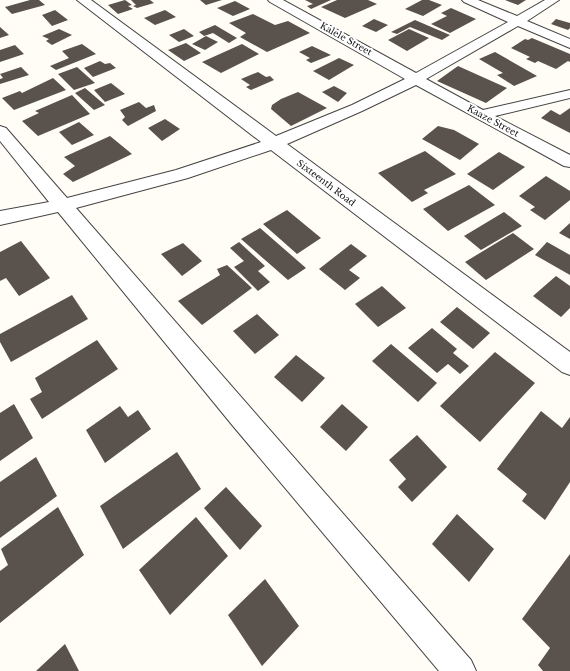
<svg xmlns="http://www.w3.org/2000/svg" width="570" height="671" font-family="'Libre Baskerville',serif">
<rect width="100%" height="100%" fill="#fffdf5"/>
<path fill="#5a524d" d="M 30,0 L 39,0 L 45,5 L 12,14 L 5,7 Z
M 125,0 L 132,5 L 128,6 L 133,9 L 118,14 L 108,5 Z
M 131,0 L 150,0 L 154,3 L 137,8 L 133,6 L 136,5 Z
M 200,0 L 222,0 L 206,5 Z
M 305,0 L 331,0 L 311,9 L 307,6 L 313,4 Z
M 337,0 L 368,0 L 377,4 L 345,18 L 321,7 Z
M 422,0 L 429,0 L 442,5 L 423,16 L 405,9 Z
M 505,0 L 526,0 L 518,5 Z
M 235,1 L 250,9 L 233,16 L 217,8 Z
M 451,8 L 476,19 L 450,33 L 431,24 L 447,16 L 441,13 Z
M 55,10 L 68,20 L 52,26 L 42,15 Z
M 165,10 L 176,17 L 155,25 L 144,18 Z
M 253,14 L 275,25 L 288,21 L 310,33 L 267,52 L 240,37 L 246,33 L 229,23 Z
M 374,19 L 388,25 L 376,32 L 362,26 Z
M 556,19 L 570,23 L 570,28 L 568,30 L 551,24 Z
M 415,20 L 450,35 L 442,40 L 410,27 L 397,34 L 391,32 Z
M 215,25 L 237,38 L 229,43 L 213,33 L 204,36 L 199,32 Z
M 0,27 L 9,35 L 0,38 Z
M 59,29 L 72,35 L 52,45 L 46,41 L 49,39 L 42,36 Z
M 184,29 L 194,36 L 179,42 L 169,35 Z
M 409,29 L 429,38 L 407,51 L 388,40 Z
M 206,36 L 218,42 L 205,50 L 192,44 Z
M 532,38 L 570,54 L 570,62 L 568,61 L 556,69 L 538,61 L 535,63 L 526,59 L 530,57 L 511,48 L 525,39 L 528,40 Z
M 186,43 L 201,53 L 184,61 L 168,50 Z
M 82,44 L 96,54 L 56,70 L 50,66 L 69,58 L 62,51 Z
M 242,44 L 259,54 L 221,73 L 202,62 Z
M 15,45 L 24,54 L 0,62 L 0,50 Z
M 312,46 L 331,55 L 311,63 L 306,60 L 310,58 L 299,52 Z
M 495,52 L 537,76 L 514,86 L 497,75 L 503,73 L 479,59 Z
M 339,58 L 354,65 L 329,80 L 313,71 Z
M 100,61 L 105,64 L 110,63 L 116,68 L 93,77 L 84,68 Z
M 458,66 L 507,88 L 486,103 L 437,81 Z
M 21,67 L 29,75 L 0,84 L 0,79 L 3,78 L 0,74 Z
M 77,67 L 95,83 L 74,90 L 58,74 Z
M 258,72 L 266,77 L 270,76 L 274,80 L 251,90 L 246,87 L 250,85 L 241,79 Z
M 53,78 L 66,90 L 14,110 L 2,98 L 20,91 L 22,93 Z
M 111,83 L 125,94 L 105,102 L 94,90 Z
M 334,86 L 347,93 L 338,102 L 322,92 Z
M 85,88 L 105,105 L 94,110 L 75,93 Z
M 298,92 L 327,108 L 291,126 L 271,109 L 272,105 L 281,99 Z
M 72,95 L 90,114 L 38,136 L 22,121 L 39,113 L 35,111 Z
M 139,102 L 146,108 L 154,105 L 156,111 L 128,126 L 122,120 L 125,117 L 120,110 Z
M 570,108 L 570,133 L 541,118 L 551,110 L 560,115 Z
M 165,119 L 180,129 L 162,141 L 148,128 Z
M 79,122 L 94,135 L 72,145 L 59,132 Z
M 438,126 L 454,130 L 479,144 L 460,160 L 422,139 Z
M 110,136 L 132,154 L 73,182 L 63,174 L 75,166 L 64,157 Z
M 425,151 L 456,174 L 424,190 L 428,193 L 412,202 L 378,173 Z
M 499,152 L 525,167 L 493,190 L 467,174 Z
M 546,176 L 570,191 L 570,200 L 545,220 L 530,210 L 535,207 L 519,196 Z
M 469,185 L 495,205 L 448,231 L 423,209 Z
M 287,210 L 321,238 L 297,254 L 263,224 Z
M 504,212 L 522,226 L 481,250 L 464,236 Z
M 570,223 L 570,239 L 559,233 Z
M 260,228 L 306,268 L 288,280 L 241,239 Z
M 513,233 L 534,249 L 486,280 L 465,262 Z
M 21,241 L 50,278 L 19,296 L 6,278 L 0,281 L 0,252 Z
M 239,242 L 265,266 L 258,271 L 270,282 L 258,291 L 234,267 L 244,261 L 230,248 Z
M 547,242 L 570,255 L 570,275 L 535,255 Z
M 183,243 L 202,261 L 182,276 L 161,254 Z
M 351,244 L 367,256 L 349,270 L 360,278 L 345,290 L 319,269 Z
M 227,265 L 252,288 L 202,325 L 178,301 L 220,275 L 217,269 Z
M 556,276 L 570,286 L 570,308 L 561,317 L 533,296 Z
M 382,286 L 406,308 L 378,327 L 355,304 Z
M 72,295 L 88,319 L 11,362 L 0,342 L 0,334 Z
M 457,307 L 490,333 L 473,349 L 440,322 Z
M 257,314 L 279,335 L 255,354 L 233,331 Z
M 432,328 L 457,349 L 453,353 L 469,366 L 460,374 L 448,364 L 437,373 L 408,348 Z
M 97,340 L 118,369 L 42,419 L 30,399 L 42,392 L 35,378 Z
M 391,344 L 437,383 L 418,402 L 372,361 Z
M 495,352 L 535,383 L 480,442 L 440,406 Z
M 296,355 L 325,378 L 302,402 L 274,377 Z
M 14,404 L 33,438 L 0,461 L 0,413 Z
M 342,404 L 368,427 L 346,451 L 320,427 Z
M 120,406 L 128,417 L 138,410 L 151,429 L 105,463 L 86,430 Z
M 541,411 L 562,428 L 570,417 L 570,482 L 545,520 L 522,501 L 527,494 L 497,469 Z
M 417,435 L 447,467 L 412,502 L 398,487 L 406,479 L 389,460 Z
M 177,452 L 201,489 L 123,549 L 100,506 Z
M 36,457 L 57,496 L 0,538 L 0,482 Z
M 226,487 L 262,526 L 240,550 L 204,508 Z
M 58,507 L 84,555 L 0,623 L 0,571 L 8,565 L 1,549 Z
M 457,514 L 494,549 L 469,582 L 432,544 Z
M 196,517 L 228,556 L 170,615 L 139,570 Z
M 570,554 L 570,671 L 543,671 L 538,665 L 550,648 L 522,619 Z
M 265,579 L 299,626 L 262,666 L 228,615 Z
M 65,644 L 79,671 L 36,671 Z"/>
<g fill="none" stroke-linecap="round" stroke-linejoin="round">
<g stroke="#444" stroke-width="2">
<path id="street" d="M 77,0 L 91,0 L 276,136 L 352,105 L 405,79 L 270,2 L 268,0 L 283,0 L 416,73 L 508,22 L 464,2 L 462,0 L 478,0 L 517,16 L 545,0 L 559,0 L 527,21 L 570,39 L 570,48 L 518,26 L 426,79 L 483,110 L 570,90 L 570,98 L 495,116 L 570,155 L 570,167 L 564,166 L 416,85 L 362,111 L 287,144 L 570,352 L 570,375 L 562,372 L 271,150 L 188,178 L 76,208 L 471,660 L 476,671 L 439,671 L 233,426 L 58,212 L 0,225 L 0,211 L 49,202 L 0,141 L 0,126 L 6,128 L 67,198 L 176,170 L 261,142 Z"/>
</g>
<use href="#street" fill="#fff" fill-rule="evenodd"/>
</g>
<g text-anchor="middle" stroke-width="4" stroke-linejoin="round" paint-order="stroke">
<g font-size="9" fill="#111" stroke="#fff">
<text transform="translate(346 39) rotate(29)" y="3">Kalele Street</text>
<text transform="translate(493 121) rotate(28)" y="3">Kaaze Street</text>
<text transform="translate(326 183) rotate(37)" y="3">Sixteenth Road</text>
</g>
</g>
</svg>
